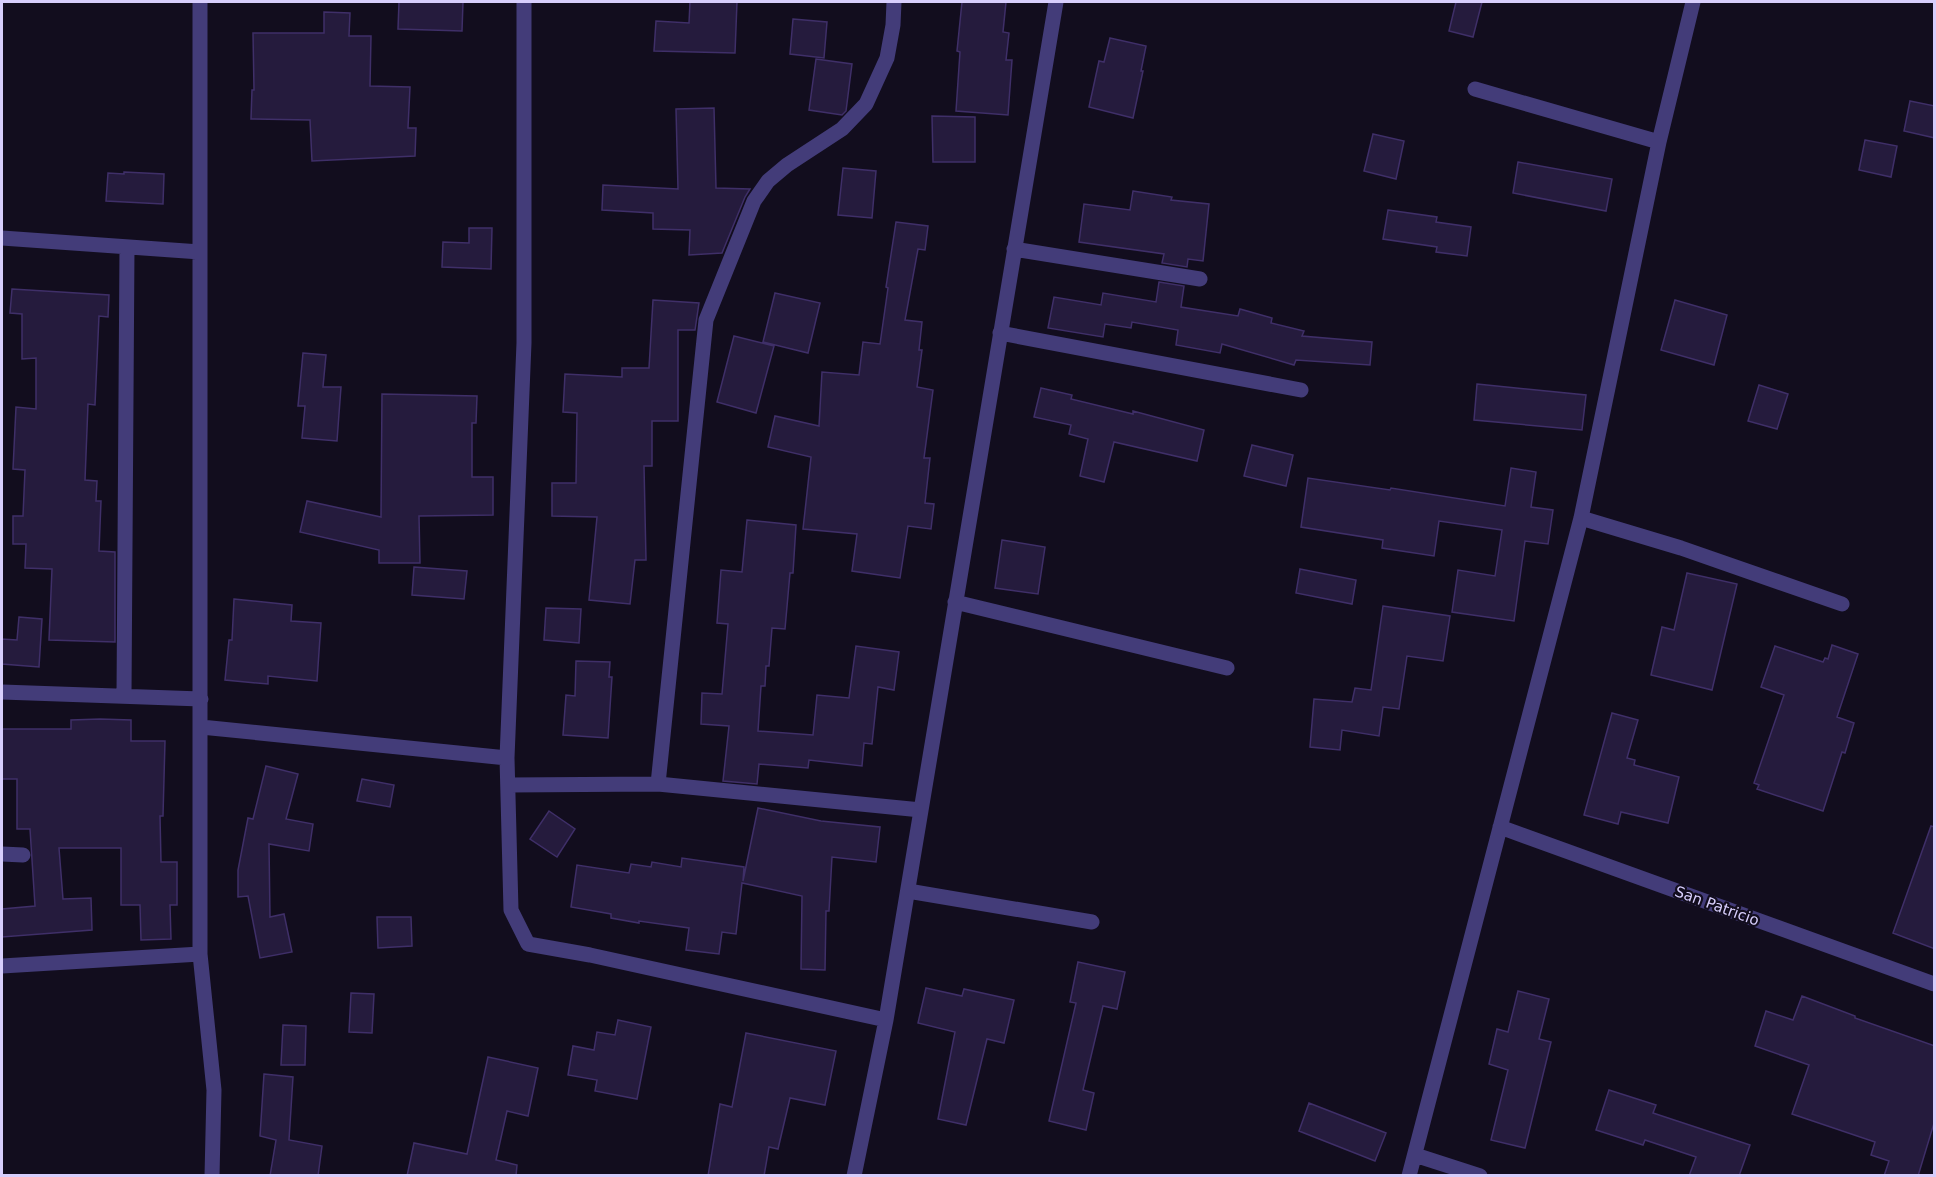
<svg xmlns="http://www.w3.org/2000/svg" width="1936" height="1177" font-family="'DejaVu Sans',sans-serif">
<rect width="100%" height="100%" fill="#120d1e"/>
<path fill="#251b3d" stroke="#3f2f68" stroke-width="1.5" d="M 399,2 L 463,2 L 462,31 L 398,29 Z
M 690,2 L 737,2 L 735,53 L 654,51 L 656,21 L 689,23 Z
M 962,2 L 1006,2 L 1003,32 L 1009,33 L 1006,60 L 1012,60 L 1008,115 L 956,111 L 960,52 L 957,51 Z
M 1456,2 L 1482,2 L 1473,37 L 1449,31 Z
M 324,12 L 350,13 L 349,36 L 371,36 L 370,86 L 410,87 L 408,128 L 416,128 L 415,156 L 312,161 L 310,120 L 251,119 L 252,90 L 254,90 L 253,33 L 324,33 Z
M 793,19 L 827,22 L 824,58 L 790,54 Z
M 1110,38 L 1146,46 L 1141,71 L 1143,71 L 1133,118 L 1089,107 L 1099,61 L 1104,62 Z
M 816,59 L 852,64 L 846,111 L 842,115 L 809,110 Z
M 1910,101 L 1935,106 L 1935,138 L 1904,131 Z
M 714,108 L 716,188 L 750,189 L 745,197 L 722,253 L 689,255 L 690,230 L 653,229 L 653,213 L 602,210 L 603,185 L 678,189 L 676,109 Z
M 932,116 L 975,117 L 975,162 L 933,162 Z
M 1373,134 L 1404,141 L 1396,179 L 1364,171 Z
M 1865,140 L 1897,146 L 1891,177 L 1859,170 Z
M 1518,162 L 1612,179 L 1606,211 L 1513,193 Z
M 843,168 L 876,171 L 872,218 L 838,215 Z
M 124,172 L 164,174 L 163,204 L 106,201 L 108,173 L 124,174 Z
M 1133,191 L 1172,197 L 1171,200 L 1209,204 L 1203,261 L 1188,259 L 1187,267 L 1162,263 L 1164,254 L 1079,242 L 1084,204 L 1130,210 Z
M 1388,210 L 1437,217 L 1436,222 L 1471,227 L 1467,256 L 1436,252 L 1437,247 L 1383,239 Z
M 896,222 L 928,226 L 925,250 L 918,249 L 905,320 L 922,322 L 919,350 L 922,350 L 917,387 L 933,390 L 924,458 L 930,458 L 925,503 L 934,504 L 931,529 L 908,526 L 900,578 L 852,571 L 857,534 L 803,529 L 811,457 L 768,447 L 775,416 L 819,426 L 822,372 L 859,375 L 863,342 L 880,344 L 888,288 L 886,287 Z
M 469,228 L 492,228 L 491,269 L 442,267 L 443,242 L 469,243 Z
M 1159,282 L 1184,286 L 1181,307 L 1238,316 L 1240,309 L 1272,318 L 1271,323 L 1304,331 L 1302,336 L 1372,342 L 1370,365 L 1296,360 L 1294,365 L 1222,344 L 1220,353 L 1176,345 L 1178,330 L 1132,322 L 1131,328 L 1105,324 L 1103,337 L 1048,328 L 1054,297 L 1101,305 L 1103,293 L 1156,302 Z
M 12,289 L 109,295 L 108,317 L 99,316 L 95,405 L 88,404 L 85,480 L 97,481 L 96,501 L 101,501 L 99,551 L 115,552 L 115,642 L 49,640 L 52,569 L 25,568 L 26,544 L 13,544 L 13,516 L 23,516 L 25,470 L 13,469 L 16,407 L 36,409 L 36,358 L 22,359 L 22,314 L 10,313 Z
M 775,293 L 820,303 L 808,353 L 763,342 Z
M 653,300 L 699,303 L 695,330 L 678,330 L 678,421 L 652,421 L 652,466 L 644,466 L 646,560 L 635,560 L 630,604 L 589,600 L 597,517 L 552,516 L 552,483 L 576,483 L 577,413 L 563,412 L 565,374 L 622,377 L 622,368 L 649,368 Z
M 1675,300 L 1727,315 L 1714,365 L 1661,350 Z
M 734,336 L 774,346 L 756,413 L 717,402 Z
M 303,353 L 326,355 L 323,387 L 341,387 L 337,441 L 302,438 L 305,406 L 298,406 Z
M 1477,384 L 1586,395 L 1582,430 L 1474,420 Z
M 1759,385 L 1788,394 L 1777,429 L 1748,421 Z
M 1041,388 L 1072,395 L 1071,399 L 1133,414 L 1133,411 L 1204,430 L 1197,461 L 1114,442 L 1104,482 L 1080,476 L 1088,439 L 1069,434 L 1071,425 L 1034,417 Z
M 382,394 L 477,396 L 476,423 L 472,423 L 472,477 L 493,477 L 493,515 L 419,516 L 420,563 L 379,563 L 379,550 L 300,532 L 307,501 L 381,517 Z
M 1252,445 L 1293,455 L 1286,486 L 1244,476 Z
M 1511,468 L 1536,472 L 1531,507 L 1553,510 L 1548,544 L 1525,541 L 1514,621 L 1452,612 L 1458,570 L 1495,576 L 1502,530 L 1439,521 L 1434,556 L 1382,548 L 1383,540 L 1301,527 L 1308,478 L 1390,490 L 1391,488 L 1505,506 Z
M 747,520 L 796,525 L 793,573 L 790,573 L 785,629 L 772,628 L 769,666 L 766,666 L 765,686 L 761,686 L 758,731 L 813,735 L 817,695 L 849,698 L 856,646 L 899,652 L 894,690 L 878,687 L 872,744 L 864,743 L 862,766 L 809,760 L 808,768 L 759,764 L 757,784 L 723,781 L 729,726 L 701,724 L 702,693 L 722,694 L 728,624 L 717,623 L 721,570 L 742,572 Z
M 1002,540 L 1045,547 L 1038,594 L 995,588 Z
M 414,567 L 467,571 L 464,599 L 412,595 Z
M 1300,569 L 1356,580 L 1352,604 L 1296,593 Z
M 1687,573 L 1737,584 L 1712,690 L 1651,675 L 1662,627 L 1674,630 Z
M 234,599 L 292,605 L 291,621 L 321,623 L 317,681 L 268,676 L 268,684 L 225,680 L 229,640 L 232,640 Z
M 1383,606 L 1450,616 L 1443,661 L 1407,656 L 1399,709 L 1383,707 L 1379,736 L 1342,730 L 1340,750 L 1310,747 L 1314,699 L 1352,702 L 1355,688 L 1371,690 Z
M 546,608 L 581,609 L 579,643 L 544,640 Z
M 19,617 L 42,619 L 39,667 L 2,664 L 2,639 L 17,640 Z
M 1832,645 L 1858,654 L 1837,717 L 1854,723 L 1845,753 L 1842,752 L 1823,811 L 1757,789 L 1759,785 L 1754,783 L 1784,695 L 1761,687 L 1775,646 L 1823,662 L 1825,658 L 1828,659 Z
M 576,661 L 610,662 L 609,677 L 612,677 L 608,738 L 563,735 L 566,695 L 575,696 Z
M 1612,713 L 1638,720 L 1627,758 L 1635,760 L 1634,765 L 1679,777 L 1668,823 L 1621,812 L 1618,824 L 1584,815 Z
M 100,719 L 131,720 L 131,741 L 165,741 L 163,816 L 160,816 L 161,862 L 177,862 L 177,905 L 170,905 L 171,939 L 141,940 L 140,905 L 121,905 L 121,848 L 59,848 L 63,899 L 91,898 L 92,930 L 2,937 L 2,909 L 35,906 L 30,829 L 17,829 L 17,779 L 2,779 L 2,729 L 71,729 L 71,720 Z
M 266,766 L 298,774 L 286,819 L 313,824 L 309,851 L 269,844 L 270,917 L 284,914 L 292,952 L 260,958 L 248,896 L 238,897 L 238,870 L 248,818 L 253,819 Z
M 362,779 L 394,785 L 390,807 L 357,801 Z
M 758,808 L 821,821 L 880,827 L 876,862 L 832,857 L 829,911 L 826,911 L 825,970 L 801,969 L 802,896 L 742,883 L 736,934 L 722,932 L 719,954 L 686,950 L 689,928 L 639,921 L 639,923 L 611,918 L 611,914 L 571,907 L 577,865 L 629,873 L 631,864 L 651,867 L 652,862 L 681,867 L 682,858 L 744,867 L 743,881 Z
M 549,811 L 575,829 L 557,857 L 530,839 Z
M 1931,826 L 1935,827 L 1935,949 L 1893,933 Z
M 377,917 L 411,917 L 412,946 L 378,948 Z
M 1078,962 L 1125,972 L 1117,1009 L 1103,1006 L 1083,1090 L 1094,1093 L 1086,1130 L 1049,1121 L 1076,1003 L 1070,1002 Z
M 926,988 L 962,996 L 964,989 L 1014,1000 L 1004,1043 L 987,1039 L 966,1125 L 938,1119 L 955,1032 L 918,1023 Z
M 1518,991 L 1549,999 L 1539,1039 L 1551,1042 L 1525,1148 L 1491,1140 L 1508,1070 L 1489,1064 L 1497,1029 L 1508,1032 Z
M 351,993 L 374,994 L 372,1033 L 349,1032 Z
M 1802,996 L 1855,1016 L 1855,1018 L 1935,1046 L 1935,1120 L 1918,1176 L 1884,1176 L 1889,1161 L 1871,1155 L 1875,1142 L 1792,1114 L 1809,1065 L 1755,1046 L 1766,1011 L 1793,1020 Z
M 618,1020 L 651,1027 L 637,1099 L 595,1091 L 597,1080 L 568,1075 L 573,1046 L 594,1050 L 597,1032 L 615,1035 Z
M 283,1025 L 306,1026 L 305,1065 L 281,1065 Z
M 746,1033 L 836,1051 L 825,1105 L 790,1098 L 778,1149 L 769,1147 L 764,1176 L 708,1176 L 720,1104 L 732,1107 Z
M 488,1057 L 538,1068 L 528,1116 L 507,1111 L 496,1160 L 517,1165 L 516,1176 L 407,1176 L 414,1143 L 467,1154 Z
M 264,1074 L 293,1077 L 289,1140 L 322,1146 L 318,1176 L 270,1176 L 276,1140 L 260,1136 Z
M 1609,1090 L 1656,1105 L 1653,1113 L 1750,1145 L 1739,1176 L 1689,1176 L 1696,1157 L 1645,1140 L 1643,1145 L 1596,1130 Z
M 1309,1103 L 1386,1133 L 1375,1161 L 1299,1131 Z"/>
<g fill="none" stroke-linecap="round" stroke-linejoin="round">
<path stroke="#433c79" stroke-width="15" d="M 200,2 L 200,954 L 214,1090 L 212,1176
M 524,2 L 524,343 L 507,758 L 511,910 L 528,944 L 590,955 L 886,1020
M 1475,89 L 1659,142
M 2,238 L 200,252
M 1014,249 L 1200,279
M 1000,333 L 1301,390
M 1581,518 L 1681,548 L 1842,604
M 955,602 L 1227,668
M 2,692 L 201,699
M 124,696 L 127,247
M 201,727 L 507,758
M 658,784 L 706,320 L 754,201 L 768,181 L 787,165 L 842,129 L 866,104 L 887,58 L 893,25 L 894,2
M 508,785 L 658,784 L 921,810
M 1500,827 L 1934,984
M 2,854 L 23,855
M 908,891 L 1092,922
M 2,966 L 200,954
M 1415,1155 L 1480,1176
M 854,1176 L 886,1020 L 1056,2
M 1409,1176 L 1581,518 L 1659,142 L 1693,2"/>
</g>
<g text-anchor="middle" stroke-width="4.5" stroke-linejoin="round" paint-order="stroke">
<g font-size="15" fill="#d7cefc" stroke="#120d1e">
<text transform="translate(1717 906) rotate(20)" y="5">San Patricio</text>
</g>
</g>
<rect width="1936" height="1177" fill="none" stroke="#d7cefc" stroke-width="6"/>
</svg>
